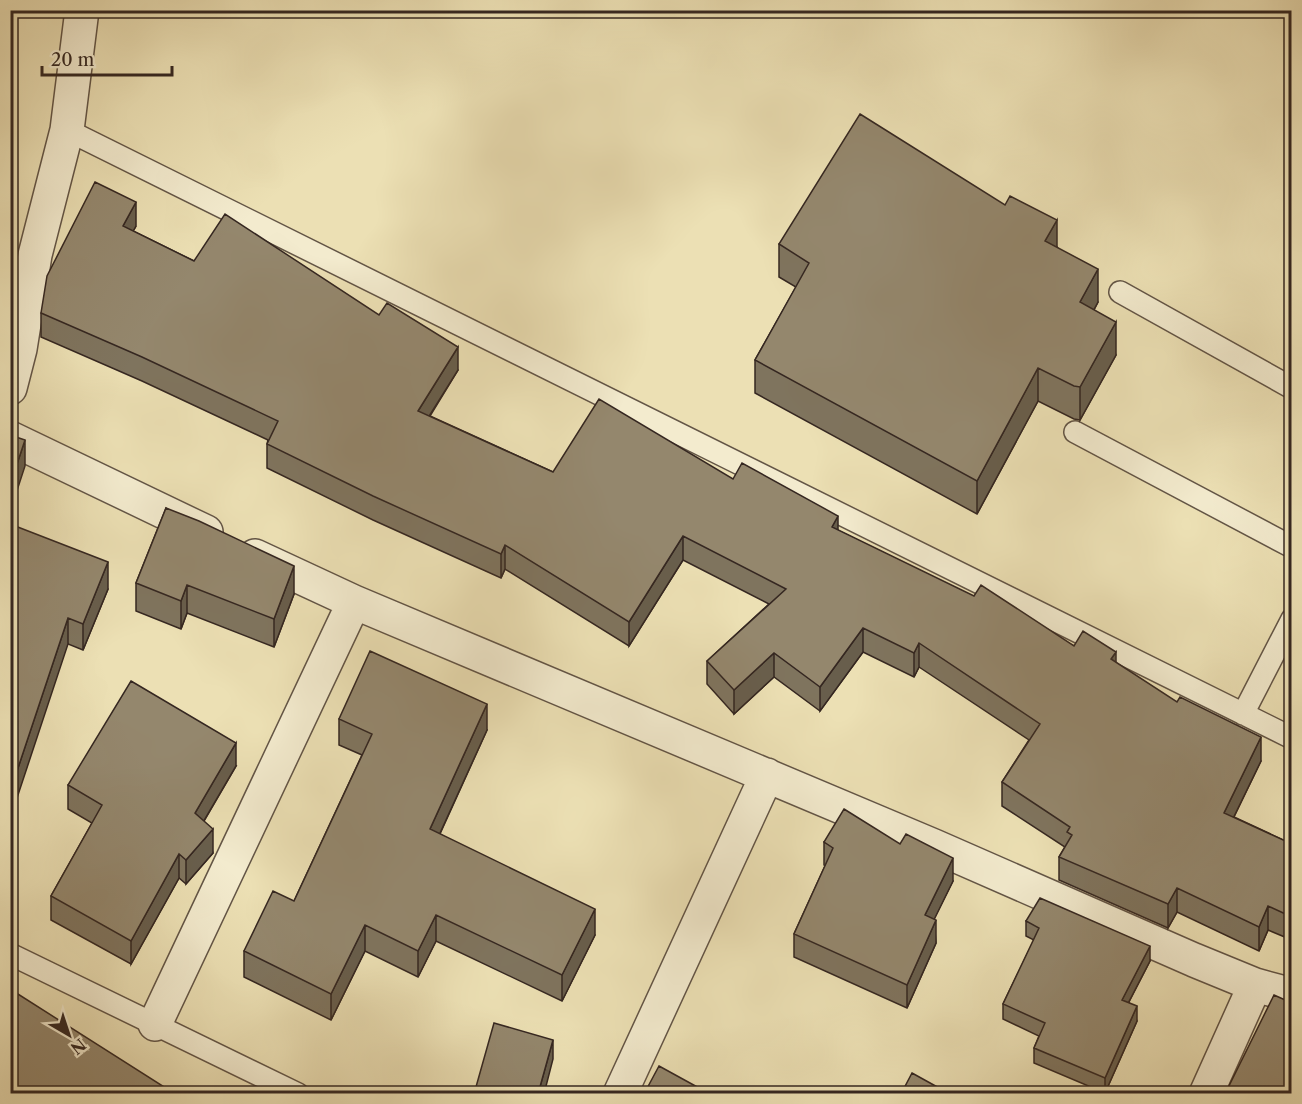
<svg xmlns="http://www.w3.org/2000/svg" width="1302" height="1104" font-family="'Libre Caslon Text',serif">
<rect width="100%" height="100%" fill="#ece0b4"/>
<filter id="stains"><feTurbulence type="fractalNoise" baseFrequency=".00333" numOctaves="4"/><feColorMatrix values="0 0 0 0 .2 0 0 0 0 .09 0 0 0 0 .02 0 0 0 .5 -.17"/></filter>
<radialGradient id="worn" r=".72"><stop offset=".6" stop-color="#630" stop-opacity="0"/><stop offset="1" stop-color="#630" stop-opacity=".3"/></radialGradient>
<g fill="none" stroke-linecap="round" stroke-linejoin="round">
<g stroke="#635546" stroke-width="24">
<path id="service" d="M 67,130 L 1292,738
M 1120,292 L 1292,388
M 1075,432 L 1292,547
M 1243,714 L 1292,619
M 10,954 L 298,1094"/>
</g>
<g stroke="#635546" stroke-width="36">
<path id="minor" d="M 10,388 L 20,349 L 35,255 L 67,130 L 82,10
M 10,438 L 206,532
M 255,556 L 354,602 L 934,846 L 1194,960 L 1255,985 L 1292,995
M 155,1024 L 354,602
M 620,1094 L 767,775
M 1206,1094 L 1255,985"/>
</g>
<use href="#service" stroke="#f3ebce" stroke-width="21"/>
<use href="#minor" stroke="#f3ebce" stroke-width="33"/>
</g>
<path fill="#7f745e" stroke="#352721" stroke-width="1.5" d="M 136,226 L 133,231 L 194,261 L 458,370 L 430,416 L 553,472 L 733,479 L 1074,646 L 1116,663 L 1261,761 L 1234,817 L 1292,844 L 1292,940 L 1268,930 L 1259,951 L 1177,912 L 1168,928 L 1059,880 L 1059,857 L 1065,847 L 1002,806 L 1002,782 L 1029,740 L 919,667 L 914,677 L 863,652 L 820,711 L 774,677 L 734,714 L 707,684 L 707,661 L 769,604 L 683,560 L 629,646 L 505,569 L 501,578 L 373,520 L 267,468 L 267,444 L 268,440 L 142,381 L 41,337 L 41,313 Z
M 779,244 L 1057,247 L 1098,302 L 1094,310 L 1116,355 L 1080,420 L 1074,419 L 1038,401 L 977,514 L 755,393 L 755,360 L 796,287 L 779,277 Z
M 166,508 L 294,594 L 274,647 L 187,613 L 181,629 L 136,611 L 136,583 Z
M 10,524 L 108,589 L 83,650 L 68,644 Z
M 339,719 L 487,730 L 440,834 L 595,935 L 562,1001 L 436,941 L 418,977 L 365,951 L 331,1020 L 244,977 L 244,951 L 294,901 L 362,755 L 339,745 Z
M 236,766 L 204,821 L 213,853 L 186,884 L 179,878 L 131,964 L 51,920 L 51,896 L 92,823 L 68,809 L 68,785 Z
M 824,842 L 953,881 L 934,919 L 936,943 L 907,1008 L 794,957 L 794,934 L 825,866 L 824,865 Z
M 1026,921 L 1150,961 L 1129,1002 L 1137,1021 L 1105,1093 L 1034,1063 L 1034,1048 L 1039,1036 L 1003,1019 L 1003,1004 L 1034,940 L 1026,936 Z"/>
<path fill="#685e4c" stroke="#352721" stroke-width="1.5" d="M 136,202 L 136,226 L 123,249 L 123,226 Z
M 1057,220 L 1057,253 L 1045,241 Z
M 1098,269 L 1098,302 L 1080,335 L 1080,302 Z
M 1116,322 L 1116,355 L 1080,420 L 1080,387 Z
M 458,347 L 458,370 L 418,434 L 418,411 Z
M 1038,368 L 1038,401 L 977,514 L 977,481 Z
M 25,440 L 25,466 L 10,512 L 10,485 Z
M 838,516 L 838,540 L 832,527 Z
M 683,536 L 683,560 L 629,646 L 629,622 Z
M 505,545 L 505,569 L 501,578 L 501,554 Z
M 108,562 L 108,589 L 83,650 L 83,624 Z
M 294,566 L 294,594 L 274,647 L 274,619 Z
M 187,585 L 187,613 L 181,629 L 181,601 Z
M 68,618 L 68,644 L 10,819 L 10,792 Z
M 863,628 L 863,652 L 820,711 L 820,687 Z
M 919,643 L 919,667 L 914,677 L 914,653 Z
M 1116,652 L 1116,675 L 1111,659 Z
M 774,653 L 774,677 L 734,714 L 734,690 Z
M 487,704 L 487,730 L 430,855 L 430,829 Z
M 1261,737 L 1261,761 L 1224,837 L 1224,813 Z
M 236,743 L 236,766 L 195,836 L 195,813 Z
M 213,829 L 213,853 L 186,884 L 186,860 Z
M 179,854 L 179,878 L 131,964 L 131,941 Z
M 953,858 L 953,881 L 925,938 L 925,915 Z
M 1177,888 L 1177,912 L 1168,928 L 1168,904 Z
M 1268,906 L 1268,930 L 1259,951 L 1259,927 Z
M 595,909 L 595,935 L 562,1001 L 562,975 Z
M 436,915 L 436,941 L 418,977 L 418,951 Z
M 936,920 L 936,943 L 907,1008 L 907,985 Z
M 365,925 L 365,951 L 331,1020 L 331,994 Z
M 1150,946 L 1150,961 L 1122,1015 L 1122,1000 Z
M 1137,1006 L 1137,1021 L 1105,1093 L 1105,1078 Z
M 553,1040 L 553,1059 L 544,1094 L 538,1094 Z"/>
<path fill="#94876d" stroke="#352721" stroke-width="1.5" d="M 860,114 L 1005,205 L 1010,196 L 1057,220 L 1045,241 L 1098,269 L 1080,302 L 1116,322 L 1080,387 L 1074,386 L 1038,368 L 977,481 L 755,360 L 809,263 L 779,244 Z
M 95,182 L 136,202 L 123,226 L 194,261 L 225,214 L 379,315 L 387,303 L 458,347 L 418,411 L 553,472 L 599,399 L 733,479 L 742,463 L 838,516 L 832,527 L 974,596 L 981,585 L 1074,646 L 1083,631 L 1116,652 L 1111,659 L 1177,702 L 1180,697 L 1261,737 L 1224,813 L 1292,844 L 1292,917 L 1268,906 L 1259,927 L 1177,888 L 1168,904 L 1059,857 L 1072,835 L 1067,832 L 1070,827 L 1002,782 L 1040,724 L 919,643 L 914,653 L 863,628 L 820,687 L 774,653 L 734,690 L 707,661 L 786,589 L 683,536 L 629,622 L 505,545 L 501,554 L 373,496 L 267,444 L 278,421 L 142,357 L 41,313 L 47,276 Z
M 10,435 L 25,440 L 10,485 Z
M 166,508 L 199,521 L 294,566 L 274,619 L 187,585 L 181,601 L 136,583 Z
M 10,524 L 108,562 L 83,624 L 68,618 L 10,792 Z
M 370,651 L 487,704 L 430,829 L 595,909 L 562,975 L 436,915 L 418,951 L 365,925 L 331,994 L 244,951 L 273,891 L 294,901 L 372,734 L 339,719 Z
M 131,681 L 236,743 L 195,813 L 213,829 L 186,860 L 179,854 L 131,941 L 51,896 L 102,805 L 68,785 Z
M 844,809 L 900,844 L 906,834 L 953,858 L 925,915 L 936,920 L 907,985 L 794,934 L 833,848 L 824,842 Z
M 1040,898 L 1150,946 L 1122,1000 L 1137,1006 L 1105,1078 L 1034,1048 L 1045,1023 L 1003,1004 L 1039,928 L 1026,921 Z
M 10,989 L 169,1090 L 167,1094 L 10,1094 Z
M 1274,995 L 1292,1003 L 1292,1094 L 1225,1094 Z
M 494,1023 L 553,1040 L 538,1094 L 474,1094 Z
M 659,1066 L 710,1094 L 644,1094 Z
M 912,1073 L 950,1094 L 901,1094 Z"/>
<rect width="1302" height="1104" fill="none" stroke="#ece0b4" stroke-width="36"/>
<rect x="12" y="12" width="1278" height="1080" fill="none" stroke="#352721" stroke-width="3"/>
<rect x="18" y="18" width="1266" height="1068" fill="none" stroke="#352721" stroke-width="1.5"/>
<g transform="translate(69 1035) rotate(141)" stroke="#f3ebce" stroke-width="4.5" paint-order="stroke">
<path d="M0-4.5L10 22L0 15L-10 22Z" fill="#352721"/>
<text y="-9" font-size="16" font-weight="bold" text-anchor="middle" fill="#352721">N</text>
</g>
<path d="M42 66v9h130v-9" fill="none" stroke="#352721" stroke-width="3"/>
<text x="51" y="66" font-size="18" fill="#352721" stroke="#f3ebce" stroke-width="4.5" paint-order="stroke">20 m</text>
<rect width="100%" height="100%" filter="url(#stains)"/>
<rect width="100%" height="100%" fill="url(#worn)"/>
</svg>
